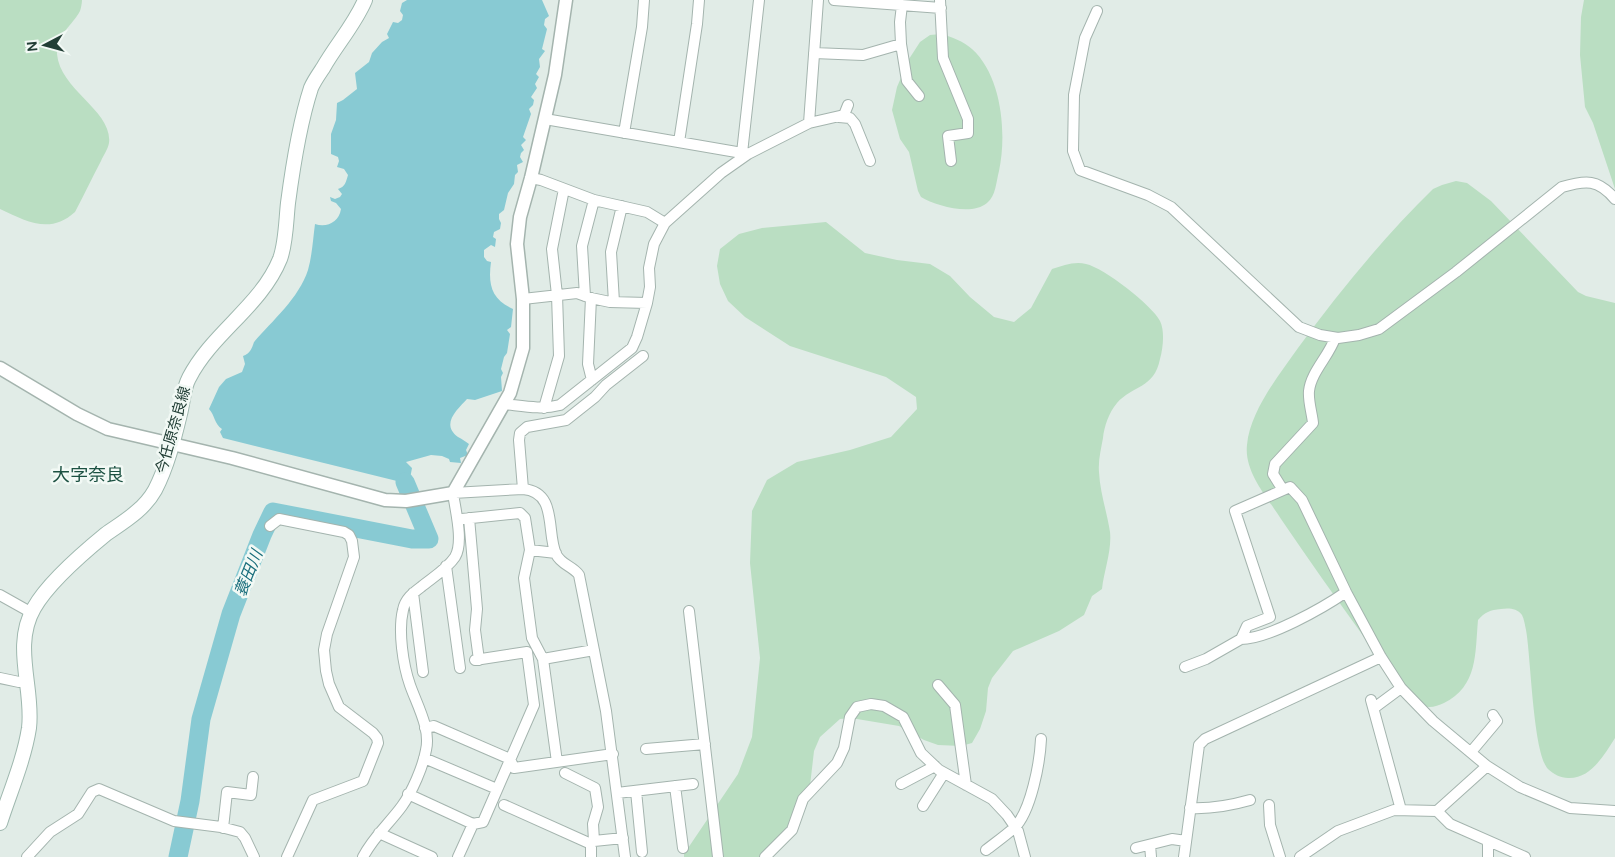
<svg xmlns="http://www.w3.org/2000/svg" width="1615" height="857" font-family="'DM Sans','Noto Sans JP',sans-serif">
<rect width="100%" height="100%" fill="#e1ece7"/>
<path fill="#badec2" d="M 0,0 L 82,0 C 82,3 81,8 80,11 C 72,26 56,35 57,54 C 60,90 113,111 109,143 C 108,149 103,156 101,161 C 92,178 84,195 75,212 C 50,235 26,221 0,209 Z
M 1584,0 L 1615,0 L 1615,189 L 1593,123 L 1585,107 L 1580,55 L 1581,17 Z
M 941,34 C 952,37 963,41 972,49 C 1002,76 1007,134 999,171 C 996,182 996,196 987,203 C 972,216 936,206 921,197 L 918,191 L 909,152 L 900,139 L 892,110 L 897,87 L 909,59 L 920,42 L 930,35 Z
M 1456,181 L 1467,183 L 1491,201 L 1578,292 L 1586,296 L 1615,303 L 1615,738 C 1604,755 1591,779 1568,778 C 1561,778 1553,774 1548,769 C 1533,753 1531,657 1526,630 C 1525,625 1524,619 1522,615 C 1517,608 1508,608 1501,609 C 1490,610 1485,612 1478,620 C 1475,654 1478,686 1444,703 C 1436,707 1427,709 1419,704 C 1397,690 1379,659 1364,637 C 1336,598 1308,559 1281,519 C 1267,497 1244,472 1247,445 C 1250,411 1279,375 1298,348 C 1339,292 1383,238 1433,189 L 1442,185 Z
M 826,222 L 865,253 L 897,260 L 930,264 L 950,276 L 970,297 L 994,317 L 1014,322 L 1031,308 L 1052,269 C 1063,266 1074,261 1086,264 C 1104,268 1152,305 1160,321 C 1165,331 1163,348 1160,359 C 1154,389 1133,385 1117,403 C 1109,412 1104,427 1103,438 C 1101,449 1098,461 1099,472 C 1100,493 1107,512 1110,532 C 1112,550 1104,571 1102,589 L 1092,596 L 1084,615 L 1059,631 L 1013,651 L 992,678 L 988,688 L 986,711 L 980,729 L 972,743 L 961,746 L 938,745 L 924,740 L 899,726 L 851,718 L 840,719 L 820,737 L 814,751 L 808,803 L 785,843 L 766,857 L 684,857 L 684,854 L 738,774 L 752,737 L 760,658 L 750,563 L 752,511 L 767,480 L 797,462 L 850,450 L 891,437 L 917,409 L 916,397 L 886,377 L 790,346 L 745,317 L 728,301 L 720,284 L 717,266 L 720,249 L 739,234 L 762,228 Z"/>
<path fill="#88cad3" d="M 407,0 L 542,0 L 549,16 L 545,19 L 544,25 L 547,29 L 542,49 L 545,51 L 539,59 L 540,67 L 536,74 L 539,77 L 535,84 L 537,88 L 531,97 L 534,100 L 533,105 L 529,109 L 531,114 L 523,137 L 526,140 L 521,145 L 524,150 L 521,153 L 520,157 L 523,162 L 517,165 L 518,172 L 515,175 L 514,184 L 508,193 L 504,210 L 499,214 L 499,219 L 501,223 L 500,229 L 494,232 L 493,237 L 496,239 L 495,247 L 491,245 L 484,250 L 484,257 L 487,261 L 491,262 C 488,284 491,299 513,309 L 511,327 L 507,330 L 510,334 L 507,353 L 504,357 L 501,369 L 503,373 L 501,377 L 502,391 L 475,400 L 467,399 C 458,409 440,424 458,437 C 462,439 465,441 469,444 L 466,450 L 468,455 L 460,458 L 461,463 L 450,462 L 449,459 L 442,456 L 431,455 L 406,462 L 412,468 L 409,484 L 417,495 L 408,496 L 401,482 L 223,438 L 220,432 L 222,429 C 214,424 215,415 209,409 L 219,387 L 226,379 L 242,372 L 245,364 L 243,356 C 250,354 252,348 254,342 C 272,321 299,298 308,270 C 312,256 313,239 315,224 C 327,228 339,222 341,209 L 336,203 L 331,201 L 330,197 L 335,199 L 340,197 L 342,194 L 338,189 C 345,187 346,182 348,175 L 344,169 L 337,167 L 339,161 L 338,157 L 331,154 L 331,134 L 336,120 L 337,103 L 343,100 L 357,89 L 355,73 L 369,62 L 372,53 L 382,42 L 389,38 L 387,34 L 393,22 L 398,23 L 402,20 L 403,15 L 400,11 L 402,3 Z"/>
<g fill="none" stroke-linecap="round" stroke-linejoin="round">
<path stroke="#88cad3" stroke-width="19" d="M 178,857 L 190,801 L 201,719 L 231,614 L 262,535 L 273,512 L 412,539 L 429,539 L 405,482"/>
<g stroke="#a4b4ae" stroke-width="12">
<path id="minor" d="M 834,0 L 941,8
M 940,0 L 943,58 L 968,119 L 968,133 L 948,136 L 951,161
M 1097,11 L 1085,38 L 1074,95 L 1073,151 L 1080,170 L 1148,195 L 1171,207 L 1299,327 L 1320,335 L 1338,338 L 1359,335 L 1379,329 L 1456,272 L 1562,187 C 1586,180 1598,179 1615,199
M 901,44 L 907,81 L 919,96
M 814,53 L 863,55 L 901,44 L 900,22 L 902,5
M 839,117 L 850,118 L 855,124 L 870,161
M 545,119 L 748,154
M 809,123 L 844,115 L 848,105
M 624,133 L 642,27 L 644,0
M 679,142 L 697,24 L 699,0
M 742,153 L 759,0
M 531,178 L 541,180 L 594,200 L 647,212 L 665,223
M 585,296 L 582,246 L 594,200
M 591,298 L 588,364 L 592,380
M 523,299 L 577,293 L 591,298 L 610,302 L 647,303 L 650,287 L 649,268 L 654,244 L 665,223 L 721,173 L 748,154 L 809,123 L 818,0
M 614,302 L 611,252 L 622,206
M 504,404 C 523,406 541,410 560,405 L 632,348 L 637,337 L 647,303
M 544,408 L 559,356 L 557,295 L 552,249 L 564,189
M 523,489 L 519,440 L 520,433 L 527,427 L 566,420 L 595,397 L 606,385 L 643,356
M 1283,490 L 1273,474 L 1275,464 L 1313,423 C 1312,413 1308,401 1309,391 C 1311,372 1329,356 1335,338
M 469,518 L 477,609 L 475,630 L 479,660
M 462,519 L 520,513 L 525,518 L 530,550 L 556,553
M 270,526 L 279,519 L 344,532 L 349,535 L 352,541 L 354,557 L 327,634 L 324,650 L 326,671 L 329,684 L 339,707 L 373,733 L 377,738 L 378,743 L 363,781 L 313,800 L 287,857
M 530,550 L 524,578 L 532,638 L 543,659 L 557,762
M 446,566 L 460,668
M 413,593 L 423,672
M 0,595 L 32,613
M 689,611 L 718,857
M 1241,639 C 1268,639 1323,608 1346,592
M 543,659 L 594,650
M 1185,667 L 1206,659 L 1241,639 L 1247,626 L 1270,617 L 1235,511 L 1290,487 L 1302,500 L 1346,592 L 1381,657 L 1401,688 L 1433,721 L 1487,766 L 1520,787 L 1570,808 L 1615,811
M 0,678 L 19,682 L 26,682
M 938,685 L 955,705 L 966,785
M 1371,700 L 1401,810
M 1374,708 L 1401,688
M 425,728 L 434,726 L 510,759 L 514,768 L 613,754
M 646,749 L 705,744
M 1471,752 L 1497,721 L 1493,715
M 424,758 L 497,789
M 565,773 L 595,788 L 598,807 L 593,824 L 594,841
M 901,784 L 935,766
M 675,786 L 683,848
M 636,791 L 642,852
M 617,793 L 693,784
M 408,794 L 473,824
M 504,805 L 591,844
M 1269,805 L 1270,825 L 1280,857
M 923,806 L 944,773
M 1190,808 C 1211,809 1229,806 1250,800
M 1437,811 L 1450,824 L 1525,857
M 223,828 L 227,792 L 251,795 L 253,777
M 379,833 L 432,857
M 1150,845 L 1151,857
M 1136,848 L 1172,839 L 1186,841
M 986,850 C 995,843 1005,836 1014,828 C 1031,812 1040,762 1041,739
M 27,857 L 50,832 L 78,814 L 92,792 L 99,789 L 174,821 L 221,827 L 240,832 L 245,838 L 254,857
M 363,857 C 373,837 389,824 402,806 C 412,792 423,767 426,750 C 431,729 417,705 410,685 C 403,665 398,631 403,610 C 405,599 413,593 421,587 C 432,578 447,569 455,557 C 464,542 455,509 453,493 L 523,489 C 558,492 546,532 556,554 C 561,565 573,566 579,575 L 606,711 L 625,857
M 458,857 L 473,824 L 483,822 L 534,705 L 527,652 L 475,660
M 591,857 L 591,844 L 594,841 L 623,838
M 765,857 L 792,830 L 803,799 L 837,763 L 844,748 L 850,717 L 857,707 L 871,704 L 884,706 L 903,717 L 921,753 L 939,770 L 992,799 L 1007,815 L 1018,831 L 1025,857
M 1184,857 L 1199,745 L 1205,739 L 1381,657
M 1300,857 L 1338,831 L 1394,810 L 1437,811 L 1487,766
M 1488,857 L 1488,841"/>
</g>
<g stroke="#a4b4ae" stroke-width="15">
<path id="tertiary" d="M 0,368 L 77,414 L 108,429 L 232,458 L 385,500 L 406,501 L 453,493 L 510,393 L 523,348 L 523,299 L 517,244 L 520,217 L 531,178 L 555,75 L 566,0"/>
</g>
<g stroke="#9fb8af" stroke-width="16">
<path id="secondary" d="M 0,823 C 10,792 24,760 29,728 C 34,689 12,646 34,608 C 48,583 84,552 106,534 C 123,522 144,510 155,490 C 167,467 174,439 180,414 C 183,403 183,389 189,378 C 212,333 261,306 280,259 C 286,243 286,221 288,203 C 293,165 299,125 311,88 C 314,81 319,74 323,68 C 336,45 355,24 365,0"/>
</g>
<use href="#minor" stroke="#fff" stroke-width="10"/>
<use href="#tertiary" stroke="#fff" stroke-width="12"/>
<use href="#secondary" stroke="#fff" stroke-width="14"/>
</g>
<g text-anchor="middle" stroke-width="5" stroke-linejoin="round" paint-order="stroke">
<g font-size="15" fill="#213e35" stroke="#f2f9f5">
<text transform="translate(173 430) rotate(-74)" y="5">今任原奈良線</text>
</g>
<g font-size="16" font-style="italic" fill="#196e7c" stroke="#f2f9f5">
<text transform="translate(248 573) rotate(-68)" y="6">蓑田川</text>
</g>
<g font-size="18" fill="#1c5142" stroke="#f2f9f5">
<text x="88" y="481">大字奈良</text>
</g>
</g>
<g transform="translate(45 45) rotate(264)" stroke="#f2f9f5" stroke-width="4" paint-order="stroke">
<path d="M0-4L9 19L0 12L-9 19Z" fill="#213e35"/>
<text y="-8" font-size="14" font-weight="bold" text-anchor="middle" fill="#213e35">N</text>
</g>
</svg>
